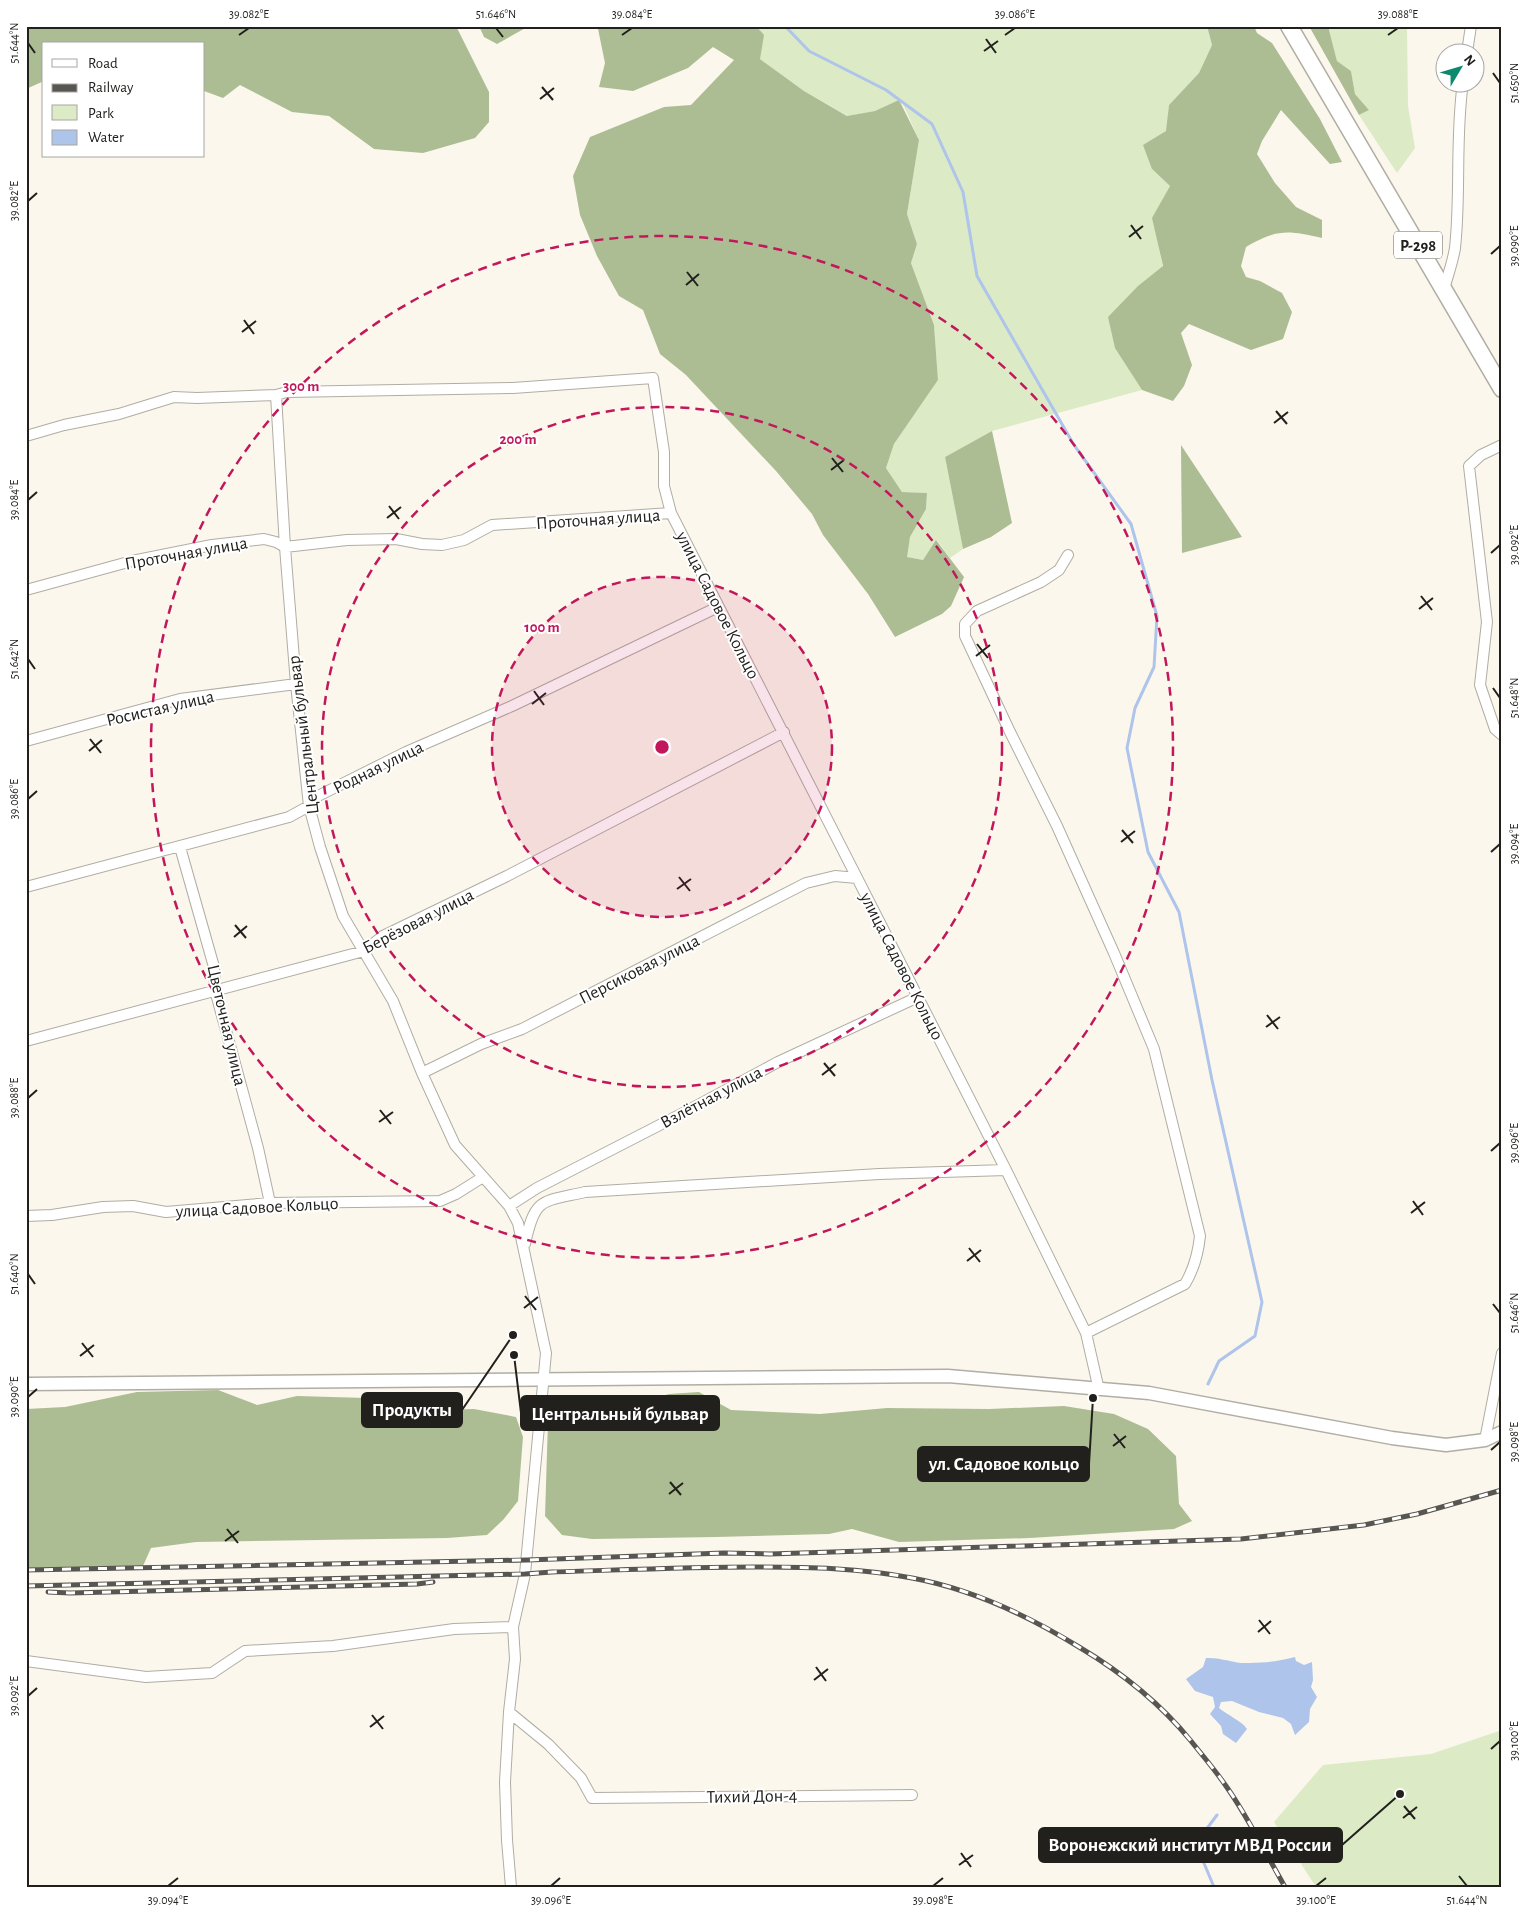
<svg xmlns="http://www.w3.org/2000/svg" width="1528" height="1913" font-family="'Alegreya Sans',sans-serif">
<rect width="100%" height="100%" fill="#fbf7ed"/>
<path fill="#dceac6" d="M 752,26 L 1207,26 L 1212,45 L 1199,73 L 1169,105 L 1167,131 L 1152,169 L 1170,186 L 1153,218 L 1164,274 L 1116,348 L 1142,390 L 992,431 L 945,457 L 963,549 L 950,558 L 937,540 L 923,560 L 906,557 L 910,537 L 926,509 L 927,493 L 902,492 L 886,468 L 894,444 L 938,380 L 934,325 L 911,263 L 917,244 L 907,214 L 919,140 L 902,102 L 875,111 L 848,116 L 804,91 L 760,59 Z
M 1328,26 L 1407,26 L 1408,106 L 1415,148 L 1397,173 L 1359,115 L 1369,110 L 1355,94 L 1351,71 L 1337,61 Z
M 1502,1730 L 1502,1887 L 1316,1887 L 1274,1822 L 1323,1765 L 1431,1754 Z"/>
<path fill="#adbd93" d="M 26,26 L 456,26 L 489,92 L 489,122 L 475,138 L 423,153 L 374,149 L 329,116 L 292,112 L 240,85 L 223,98 L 204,91 L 204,44 L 44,44 L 44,81 L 26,89 Z
M 479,26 L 529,26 L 497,44 L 484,37 Z
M 591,26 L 756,26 L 764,35 L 760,59 L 804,91 L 847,116 L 875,111 L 899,100 L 919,140 L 907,214 L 917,244 L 911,263 L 934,325 L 938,380 L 894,444 L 886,468 L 902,492 L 927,493 L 926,509 L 910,537 L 907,557 L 923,560 L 936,540 L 964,577 L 951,606 L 942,614 L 895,637 L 868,594 L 823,535 L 812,514 L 776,471 L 686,375 L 660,354 L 643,310 L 619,296 L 597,256 L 580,215 L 573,176 L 590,137 L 664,107 L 691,105 L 734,60 L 713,47 L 688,68 L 633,91 L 599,87 L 605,63 L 598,29 Z
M 1207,26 L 1254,26 L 1257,33 L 1272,43 L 1320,119 L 1342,162 L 1330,164 L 1281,110 L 1262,141 L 1257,154 L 1275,183 L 1296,207 L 1322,220 L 1322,238 C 1287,230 1277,229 1246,247 L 1241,266 L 1246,277 L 1260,281 L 1282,293 L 1292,312 L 1283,339 L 1251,350 L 1189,324 L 1181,333 L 1192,365 L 1184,386 L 1173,401 L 1142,390 L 1115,348 L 1108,317 L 1138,286 L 1163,266 L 1152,218 L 1170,186 L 1152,169 L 1143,145 L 1166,131 L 1169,105 L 1199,73 L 1212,45 Z
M 1309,26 L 1328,26 L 1337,61 L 1351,71 L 1355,94 L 1369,110 L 1359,115 Z
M 992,431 L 1012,523 L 991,537 L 963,549 L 945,457 Z
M 1181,445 L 1242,537 L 1182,553 Z
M 218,1390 L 257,1405 L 297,1396 L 367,1398 L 397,1411 L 474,1409 L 516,1417 L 523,1437 L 518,1501 L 503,1520 L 487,1535 L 447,1538 L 196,1542 L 151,1548 L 143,1566 L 26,1569 L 26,1409 L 65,1407 L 137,1392 Z
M 699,1392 L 731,1410 L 820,1414 L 887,1408 L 989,1409 L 1064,1406 L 1114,1414 L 1148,1429 L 1176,1456 L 1179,1504 L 1192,1521 L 1174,1529 L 1030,1538 L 899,1542 L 852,1529 L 829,1534 L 716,1537 L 592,1539 L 562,1535 L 545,1516 L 548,1421 L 623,1407 L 669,1394 Z"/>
<path fill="#aec4eb" d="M 1295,1657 L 1296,1661 L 1304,1665 L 1312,1662 L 1313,1680 L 1311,1687 L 1317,1697 L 1310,1709 L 1309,1722 L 1295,1735 L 1291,1724 L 1283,1718 L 1259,1712 L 1232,1701 L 1221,1702 L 1219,1708 C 1227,1715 1242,1721 1247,1729 L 1236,1743 L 1223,1734 L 1221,1726 L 1210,1714 L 1215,1707 L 1213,1697 L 1195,1691 L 1186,1679 L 1203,1667 L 1206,1658 C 1221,1657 1235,1664 1249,1663 C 1265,1663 1280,1661 1295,1657 Z"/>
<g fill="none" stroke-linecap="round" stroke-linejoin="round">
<path stroke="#aec4eb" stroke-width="3" d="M 785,26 L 809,51 L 886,90 L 932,124 L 963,192 L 977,276 L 1074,445 L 1131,524 L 1157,616 L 1154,667 L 1135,708 L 1127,748 L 1148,852 L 1179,912 L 1212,1080 L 1262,1302 L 1255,1336 L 1219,1361 L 1208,1384
M 1214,1887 L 1198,1849 L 1202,1835 L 1217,1815"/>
<g stroke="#b0ada3" stroke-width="12">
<path id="minor" d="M 1467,52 L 1471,26
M 1444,289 C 1448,275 1453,261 1455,248 C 1461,193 1455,137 1463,82
M 276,395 L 285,547 L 296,684 L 309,806 L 320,847 L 343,916 L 393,1001 L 422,1073 L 455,1145 L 509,1206 L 518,1223 L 546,1353 L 525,1574 L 513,1627 L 515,1659 L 509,1712 L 505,1782 L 507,1840 L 511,1887
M 26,436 L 64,425 L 119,414 L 174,397 L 197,398 L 276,395 L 287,392 L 513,388 L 653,378 L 664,452 L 664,486 L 671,513 L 1006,1170 L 1086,1333 L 1099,1390
M 1502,445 L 1481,455 L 1469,466 L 1487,622 L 1480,685 L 1495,729 L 1502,735
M 1068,555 L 1059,570 L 1041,582 L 977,611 L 965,624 L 965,636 L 1010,732 L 1057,826 L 1114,953 L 1154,1049 L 1200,1236 C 1198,1255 1194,1269 1185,1284 L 1086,1333
M 26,590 L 132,561 L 212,545 L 264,539 L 276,542 L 285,547 L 347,540 L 396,539 L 422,544 L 442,545 L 464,540 L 492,525 L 671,513
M 26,741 L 180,699 L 296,684
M 180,847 L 214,967 L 215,990 L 258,1148 L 270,1203
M 26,887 L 289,817 L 309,806 L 318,796 L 406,752 L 512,706 L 718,607
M 26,1041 L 364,951 L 383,936 L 507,876 L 784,732
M 422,1073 L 481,1044 L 522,1029 L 806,883 L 835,876 L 857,878
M 509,1206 L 537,1188 L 685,1112 L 778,1062 L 918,997
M 26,1216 L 52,1215 L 103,1207 L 133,1206 L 166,1212 L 270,1203 L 440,1201 L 456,1194 L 483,1177
M 525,1244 C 535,1197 541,1202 585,1192 L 879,1174 L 1006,1170
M 1485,1440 L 1502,1353
M 26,1661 L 146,1677 L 212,1673 L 245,1651 L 333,1646 L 454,1629 L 513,1627
M 509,1712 L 548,1744 L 581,1778 L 592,1798 L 912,1795"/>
</g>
<g stroke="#b0ada3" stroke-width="15">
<path id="tertiary" d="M 26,1384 L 948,1376 L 1149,1393 L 1392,1438 L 1446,1445 L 1485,1440 L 1502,1432"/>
</g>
<g stroke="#b0ada3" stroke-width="19">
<path id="trunk" d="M 1289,26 L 1502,389"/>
</g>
<use href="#minor" stroke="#fff" stroke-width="10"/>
<use href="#tertiary" stroke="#fff" stroke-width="12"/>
<use href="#trunk" stroke="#fff" stroke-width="16"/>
<g stroke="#585651" stroke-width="5">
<path id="rail" d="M 26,1570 L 527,1560 L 724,1553 L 770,1554 L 1241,1539 L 1364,1525 L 1417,1514 L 1502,1490
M 26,1586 L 525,1574 L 552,1572 C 620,1570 688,1567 756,1567 C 808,1567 860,1568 912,1578 C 972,1589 1027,1615 1079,1647 C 1121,1672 1160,1703 1191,1741 C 1203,1756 1215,1770 1226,1786 C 1248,1817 1266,1854 1285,1887
M 48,1592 L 70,1593 L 417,1584 L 433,1582"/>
</g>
<use href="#rail" stroke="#fff" stroke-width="3" stroke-dasharray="9" stroke-linecap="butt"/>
</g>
<path fill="none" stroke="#21201c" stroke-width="2" d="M 496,28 L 503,37M 239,35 L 249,28M 622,35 L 632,28M 1005,35 L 1015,28M 1388,35 L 1398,28M 986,39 L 996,53M 28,43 L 35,53M 984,51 L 998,41M 1493,73 L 1500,83M 542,87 L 553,100M 540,99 L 554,88M 28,201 L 37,193M 1131,225 L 1141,239M 1129,237 L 1143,226M 1491,254 L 1500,246M 687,272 L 698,286M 686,285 L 699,274M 244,320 L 254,334M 242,332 L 256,321M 1276,411 L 1287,424M 1274,423 L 1288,412M 832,458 L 843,472M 831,470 L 844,460M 28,500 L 37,492M 389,506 L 399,519M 387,518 L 401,507M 1491,553 L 1500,545M 1421,596 L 1432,610M 1419,609 L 1433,598M 977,644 L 988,658M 976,656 L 990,645M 28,659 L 35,669M 1493,688 L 1500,698M 534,691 L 544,705M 532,704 L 546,693M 90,739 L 101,753M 89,751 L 102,740M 28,799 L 37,791M 1122,830 L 1133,843M 1121,842 L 1135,831M 1491,852 L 1500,844M 679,877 L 690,891M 677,889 L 691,879M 235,925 L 246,938M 234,937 L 247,926M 1267,1015 L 1278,1029M 1266,1027 L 1280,1017M 824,1063 L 835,1076M 822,1075 L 836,1064M 28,1098 L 37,1090M 380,1110 L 391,1124M 379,1122 L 393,1112M 1491,1151 L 1500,1143M 1413,1201 L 1423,1215M 1411,1213 L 1425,1202M 969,1248 L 980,1262M 967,1261 L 981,1250M 28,1274 L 35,1284M 525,1296 L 536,1310M 1493,1304 L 1500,1313M 524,1308 L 538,1297M 82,1343 L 93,1357M 80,1356 L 94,1345M 28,1397 L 37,1389M 1114,1434 L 1125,1448M 1113,1446 L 1126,1436M 1491,1450 L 1500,1442M 670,1482 L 681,1495M 669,1494 L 683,1483M 227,1529 L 238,1543M 225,1541 L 239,1531M 1259,1620 L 1270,1634M 1258,1632 L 1271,1621M 816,1667 L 826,1681M 814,1680 L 828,1669M 28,1696 L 37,1688M 372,1715 L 383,1729M 370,1727 L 384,1716M 1491,1749 L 1500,1741M 1404,1806 L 1415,1819M 1403,1818 L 1417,1807M 961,1853 L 971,1867M 959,1865 L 973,1855M 1459,1876 L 1467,1886M 168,1886 L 178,1878M 551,1886 L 560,1878M 933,1886 L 943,1878M 1316,1886 L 1326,1878"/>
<circle cx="662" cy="747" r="170" fill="#c2185b" fill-opacity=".12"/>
<g fill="none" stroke="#c2185b" stroke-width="2.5" stroke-dasharray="9 6">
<circle cx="662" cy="747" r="170"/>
<circle cx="662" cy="747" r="340"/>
<circle cx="662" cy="747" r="511"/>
</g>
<g text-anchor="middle" stroke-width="4" stroke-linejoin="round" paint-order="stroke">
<rect fill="#fff" stroke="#646360" stroke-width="1" x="1394" y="231.5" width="48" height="27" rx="4"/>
<g font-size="16" font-weight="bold" fill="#21201c">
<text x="1418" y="251">Р-298</text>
</g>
<g font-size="18" fill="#21201c" stroke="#fff">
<text transform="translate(598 519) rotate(-4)" y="6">Проточная улица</text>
<text transform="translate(186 553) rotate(-10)" y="6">Проточная улица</text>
<text transform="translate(718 605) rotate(63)" y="6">улица Садовое Кольцо</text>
<text transform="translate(160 708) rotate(-13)" y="6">Росистая улица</text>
<text transform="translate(303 735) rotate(-97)" y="6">Центральный бульвар</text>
<text transform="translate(378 767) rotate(-26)" y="6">Родная улица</text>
<text transform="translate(418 921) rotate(-27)" y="6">Берёзовая улица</text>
<text transform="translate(902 966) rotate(63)" y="6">улица Садовое Кольцо</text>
<text transform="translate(639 969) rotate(-27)" y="6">Персиковая улица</text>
<text transform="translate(227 1025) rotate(77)" y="6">Цветочная улица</text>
<text transform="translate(711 1097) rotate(-28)" y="6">Взлётная улица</text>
<text transform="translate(257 1207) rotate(-3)" y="6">улица Садовое Кольцо</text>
<text transform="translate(752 1796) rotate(-1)" y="6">Тихий Дон-4</text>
</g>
</g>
<circle cx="662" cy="747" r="8" fill="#c2185b" stroke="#fff" stroke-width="2.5"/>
<g font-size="15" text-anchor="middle" font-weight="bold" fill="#c2185b" stroke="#fff" stroke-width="4" stroke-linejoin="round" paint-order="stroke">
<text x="301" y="391">300 m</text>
<text x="518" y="444">200 m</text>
<text x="542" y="632">100 m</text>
</g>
<path fill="none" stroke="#21201c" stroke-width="2" d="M513 1335L462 1410M514 1355L521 1413M1093 1398L1089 1464M1400 1794L1342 1845"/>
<g fill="#21201c" stroke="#fff" stroke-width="2">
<circle cx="513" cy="1335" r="5"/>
<circle cx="514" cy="1355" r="5"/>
<circle cx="1093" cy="1398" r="5"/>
<circle cx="1400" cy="1794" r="5"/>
</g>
<g fill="#21201c" stroke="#21201c" stroke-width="2">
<rect x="362" y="1393" width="100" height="34" rx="5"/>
<rect x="521" y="1396" width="198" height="34" rx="5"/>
<rect x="918" y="1447" width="171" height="34" rx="5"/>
<rect x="1039" y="1828" width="303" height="34" rx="5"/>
</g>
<g font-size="19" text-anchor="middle" font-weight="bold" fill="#fff">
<text x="412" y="1416">Продукты</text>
<text x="620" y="1420">Центральный бульвар</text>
<text x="1004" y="1470">ул. Садовое кольцо</text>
<text x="1190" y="1851">Воронежский институт МВД России</text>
</g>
<rect width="1528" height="1913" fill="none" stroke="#ffffff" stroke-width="55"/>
<rect x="42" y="42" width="162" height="115" fill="#ffffff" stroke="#a6a6a4"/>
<rect x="52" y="59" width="25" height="8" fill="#ffffff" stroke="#a6a6a4"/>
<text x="88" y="68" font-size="15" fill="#21201c">Road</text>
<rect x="52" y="84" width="25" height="8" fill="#585651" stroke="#a6a6a4"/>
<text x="88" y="92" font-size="15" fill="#21201c">Railway</text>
<rect x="52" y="105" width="25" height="15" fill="#dceac6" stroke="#a6a6a4"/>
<text x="88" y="118" font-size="15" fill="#21201c">Park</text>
<rect x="52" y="130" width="25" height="15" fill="#aec4eb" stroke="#a6a6a4"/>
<text x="88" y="142" font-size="15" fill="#21201c">Water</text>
<g transform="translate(1460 68) rotate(52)"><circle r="24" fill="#ffffff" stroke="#a6a6a4"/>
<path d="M0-4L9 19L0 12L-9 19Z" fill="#0d8a6e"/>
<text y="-8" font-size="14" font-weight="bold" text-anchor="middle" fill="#21201c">N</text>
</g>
<rect x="28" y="28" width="1472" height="1858" fill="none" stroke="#21201c" stroke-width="2"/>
<g font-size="12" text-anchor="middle" fill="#21201c">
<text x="249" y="18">39.082°E</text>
<text x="496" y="18">51.646°N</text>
<text x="632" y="18">39.084°E</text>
<text x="1015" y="18">39.086°E</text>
<text x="1398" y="18">39.088°E</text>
<text transform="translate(14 43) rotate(-90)" y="4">51.644°N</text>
<text transform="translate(1514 83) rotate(-90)" y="4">51.650°N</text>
<text transform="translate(14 201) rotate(-90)" y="4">39.082°E</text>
<text transform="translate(1514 246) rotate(-90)" y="4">39.090°E</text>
<text transform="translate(14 500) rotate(-90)" y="4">39.084°E</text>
<text transform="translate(1514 545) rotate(-90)" y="4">39.092°E</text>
<text transform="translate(14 659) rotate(-90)" y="4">51.642°N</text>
<text transform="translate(1514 698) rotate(-90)" y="4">51.648°N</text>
<text transform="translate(14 799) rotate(-90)" y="4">39.086°E</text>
<text transform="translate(1514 844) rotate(-90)" y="4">39.094°E</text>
<text transform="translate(14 1098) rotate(-90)" y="4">39.088°E</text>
<text transform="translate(1514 1143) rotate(-90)" y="4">39.096°E</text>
<text transform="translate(14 1274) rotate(-90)" y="4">51.640°N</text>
<text transform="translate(1514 1313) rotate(-90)" y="4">51.646°N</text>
<text transform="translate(14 1397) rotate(-90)" y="4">39.090°E</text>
<text transform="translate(1514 1442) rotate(-90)" y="4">39.098°E</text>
<text transform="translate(14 1696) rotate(-90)" y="4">39.092°E</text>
<text transform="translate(1514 1741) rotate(-90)" y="4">39.100°E</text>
<text x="168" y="1904">39.094°E</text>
<text x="551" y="1904">39.096°E</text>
<text x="933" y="1904">39.098°E</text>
<text x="1316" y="1904">39.100°E</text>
<text x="1467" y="1904">51.644°N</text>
</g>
</svg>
